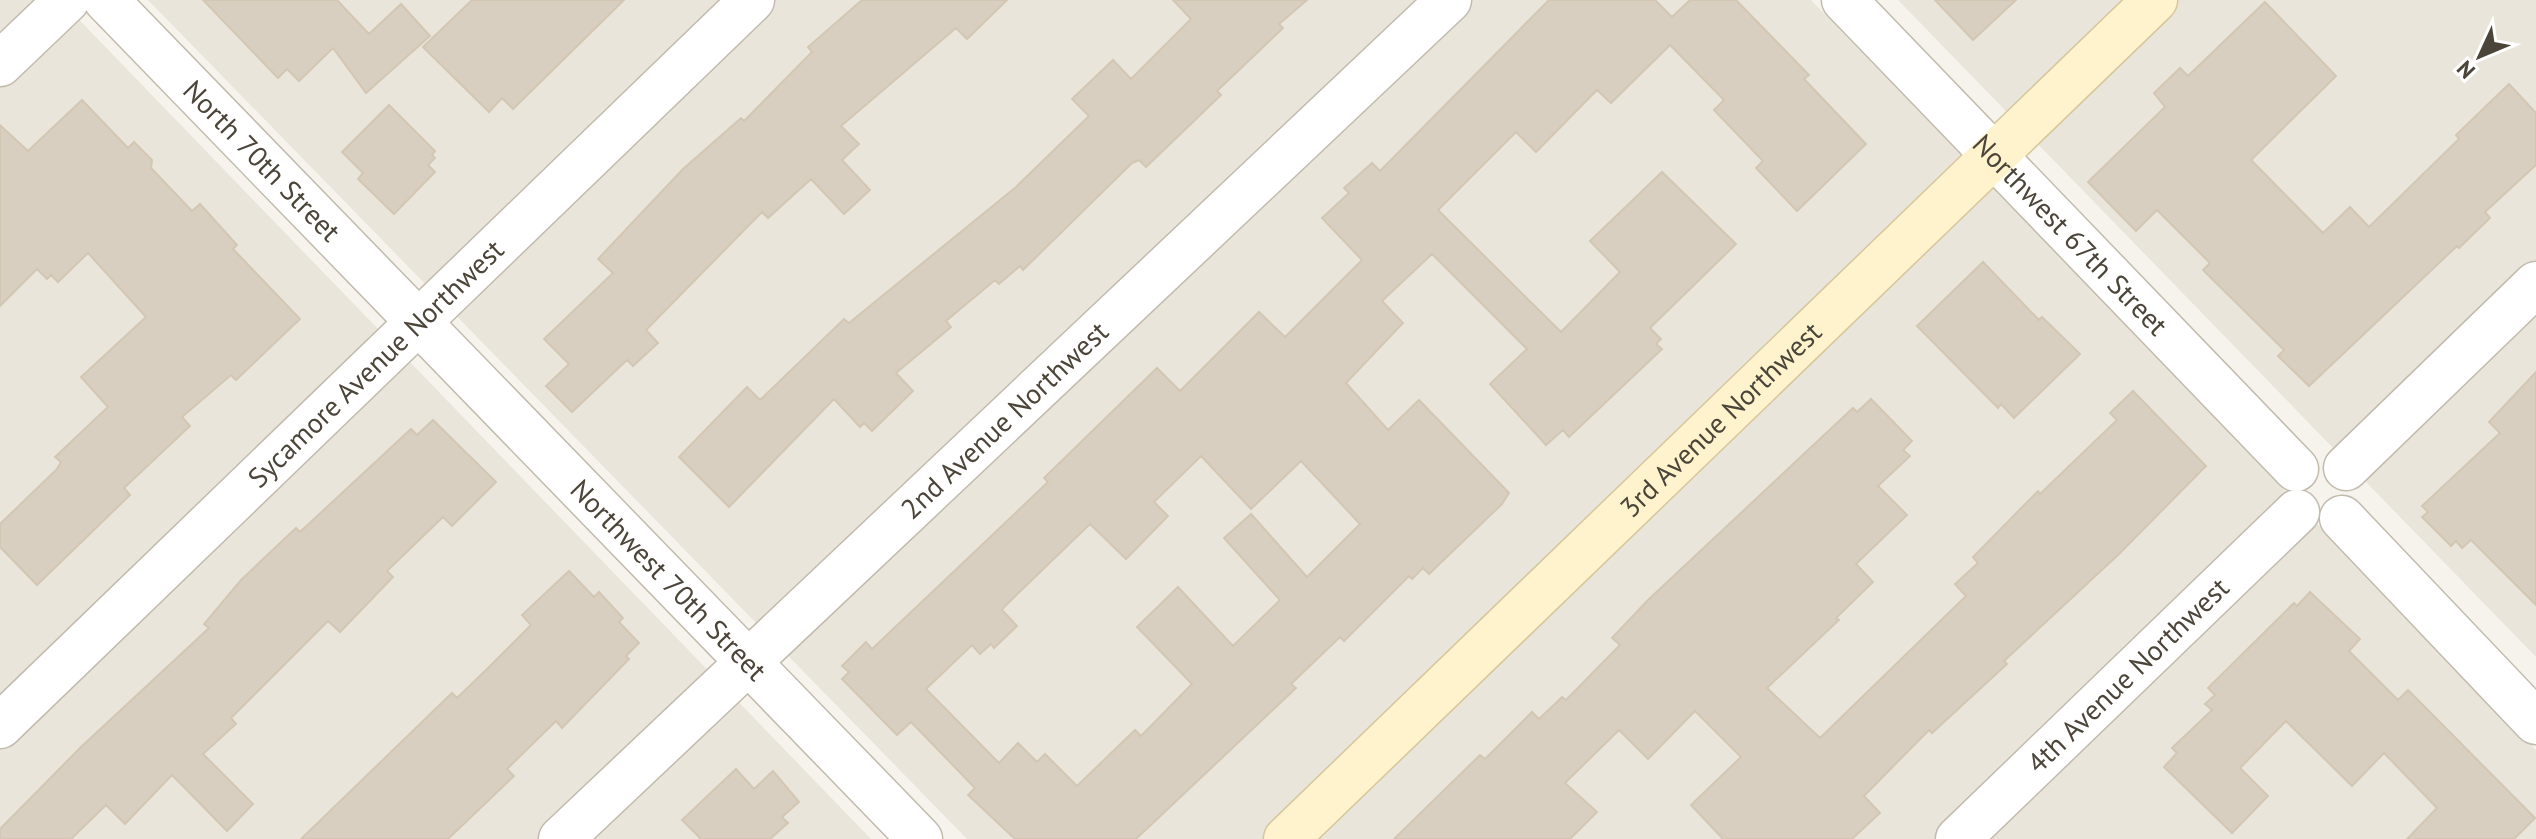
<svg xmlns="http://www.w3.org/2000/svg" width="2536" height="839" font-family="'PT Sans',sans-serif">
<rect width="100%" height="100%" fill="#f6f3ec"/>
<path fill="#eae5da" d="M 0,0 L 60,0 L 871,839 L 0,839 Z
M 148,0 L 1811,0 L 2536,750 L 2536,839 L 967,839 Z
M 1898,0 L 2536,0 L 2536,657 Z"/>
<path fill="#d8cfc1" stroke="#d3c7b4" stroke-width="2" fill-rule="evenodd" d="M 203,0 L 337,0 L 369,34 L 401,4 L 430,36 L 366,93 L 333,48 L 299,81 L 287,69 L 278,78 Z
M 472,0 L 624,0 L 513,109 L 502,98 L 489,112 L 423,47 Z
M 862,0 L 1007,0 L 967,39 L 956,28 L 841,126 L 859,144 L 842,160 L 870,190 L 844,214 L 811,179 L 768,218 L 762,212 L 646,330 L 658,343 L 633,366 L 627,360 L 572,412 L 546,386 L 569,364 L 544,339 L 613,273 L 598,259 L 683,169 L 741,118 L 744,121 L 812,52 L 808,47 Z
M 1173,0 L 1307,0 L 1279,24 L 1283,28 L 1217,91 L 1221,95 L 1146,167 L 1139,160 L 1132,163 L 1023,270 L 1020,266 L 999,284 L 995,280 L 946,321 L 951,327 L 896,373 L 913,391 L 872,431 L 864,423 L 860,427 L 834,399 L 729,507 L 679,457 L 747,387 L 760,400 L 844,319 L 849,323 L 1016,187 L 1089,116 L 1072,99 L 1113,60 L 1131,79 L 1191,19 Z
M 1549,0 L 1655,0 L 1672,17 L 1690,0 L 1736,0 L 1809,75 L 1804,79 L 1866,144 L 1797,211 L 1756,168 L 1763,161 L 1714,110 L 1724,100 L 1670,45 L 1611,103 L 1597,90 L 1536,152 L 1516,132 L 1438,210 L 1561,332 L 1620,272 L 1590,241 L 1662,172 L 1736,244 L 1650,328 L 1661,339 L 1656,344 L 1662,349 L 1569,437 L 1563,430 L 1546,445 L 1490,384 L 1527,349 L 1432,254 L 1382,301 L 1403,323 L 1346,383 L 1388,430 L 1419,400 L 1509,493 L 1502,504 L 1429,574 L 1423,568 L 1412,579 L 1409,576 L 1344,641 L 1340,637 L 1291,684 L 1296,688 L 1136,839 L 1015,839 L 968,795 L 975,788 L 911,722 L 897,735 L 842,679 L 849,672 L 842,666 L 866,642 L 872,649 L 947,578 L 1048,482 L 1044,478 L 1157,368 L 1180,391 L 1259,312 L 1285,337 L 1362,260 L 1322,218 L 1349,193 L 1344,188 L 1372,163 L 1380,171 ZM 1201,456 L 1251,509 L 1301,461 L 1360,524 L 1307,577 L 1251,514 L 1224,538 L 1280,600 L 1233,646 L 1178,587 L 1137,627 L 1192,684 L 1141,736 L 1135,730 L 1077,786 L 1045,754 L 1037,762 L 1018,743 L 999,763 L 926,689 L 972,645 L 980,654 L 991,644 L 994,648 L 1017,626 L 1002,610 L 1004,607 L 1090,524 L 1126,559 L 1168,516 L 1154,502 Z
M 1935,0 L 2016,0 L 1973,40 Z
M 2265,2 L 2336,76 L 2251,160 L 2323,233 L 2350,207 L 2369,227 L 2459,139 L 2456,135 L 2509,84 L 2536,113 L 2536,165 L 2485,212 L 2490,218 L 2459,248 L 2457,246 L 2309,386 L 2278,356 L 2284,350 L 2203,270 L 2210,263 L 2157,210 L 2136,231 L 2088,182 L 2165,107 L 2154,93 L 2180,68 L 2188,76 Z
M 82,100 L 128,148 L 134,142 L 152,160 L 151,168 L 192,211 L 200,204 L 237,245 L 233,249 L 300,319 L 236,380 L 231,375 L 182,417 L 190,426 L 124,488 L 130,495 L 37,585 L 0,547 L 0,524 L 57,469 L 61,462 L 55,457 L 108,407 L 81,377 L 146,317 L 88,253 L 58,282 L 51,275 L 47,279 L 37,269 L 0,306 L 0,125 L 28,151 Z
M 389,105 L 435,151 L 432,155 L 435,158 L 428,165 L 435,172 L 394,214 L 358,179 L 363,173 L 342,152 Z
M 1983,262 L 2039,320 L 2042,317 L 2080,354 L 2014,418 L 2001,404 L 1998,408 L 1917,326 Z
M 2536,372 L 2536,605 L 2471,540 L 2462,548 L 2456,541 L 2451,546 L 2422,517 L 2428,512 L 2422,506 L 2500,433 L 2489,422 Z
M 2133,391 L 2206,466 L 2118,555 L 2004,661 L 2007,664 L 1932,733 L 1929,730 L 1864,796 L 1880,813 L 1852,839 L 1723,839 L 1691,805 L 1741,757 L 1695,711 L 1648,759 L 1619,730 L 1565,783 L 1597,812 L 1570,839 L 1394,839 L 1480,755 L 1485,759 L 1532,712 L 1539,719 L 1562,697 L 1566,700 L 1620,645 L 1612,638 L 1648,600 L 1853,408 L 1857,412 L 1871,399 L 1912,441 L 1903,450 L 1910,456 L 1878,486 L 1907,515 L 1856,564 L 1873,582 L 1836,618 L 1839,620 L 1767,688 L 1820,738 L 1966,596 L 1955,584 L 1978,563 L 1973,557 L 2038,491 L 2040,494 L 2117,420 L 2110,413 Z
M 433,420 L 496,482 L 452,526 L 443,517 L 387,571 L 393,577 L 340,632 L 328,621 L 231,718 L 236,724 L 203,754 L 253,804 L 227,831 L 172,775 L 125,824 L 106,805 L 71,839 L 0,839 L 0,829 L 81,747 L 209,628 L 204,624 L 241,580 L 296,528 L 300,532 L 411,429 L 417,435 Z
M 569,571 L 594,597 L 599,592 L 623,618 L 619,622 L 639,643 L 626,656 L 629,659 L 562,728 L 556,721 L 507,769 L 514,776 L 448,839 L 301,839 L 452,693 L 457,698 L 488,668 L 531,625 L 522,615 Z
M 2310,592 L 2360,639 L 2349,651 L 2398,700 L 2408,690 L 2535,818 L 2514,839 L 2407,839 L 2437,808 L 2384,753 L 2352,786 L 2286,721 L 2240,768 L 2268,796 L 2232,833 L 2164,767 L 2177,753 L 2172,748 L 2212,710 L 2205,704 L 2215,695 L 2208,688 L 2294,603 L 2297,606 Z
M 736,769 L 754,789 L 773,771 L 799,802 L 782,817 L 788,823 L 770,839 L 701,839 L 682,820 Z"/>
<g fill="none" stroke-linecap="round" stroke-linejoin="round">
<g stroke="#c2bbae" stroke-width="47">
<g id="street">
<path id="s1" d="M 106,0 L 920,839"/>
<path id="s2" d="M 1844,0 L 2296,469"/>
<path d="M 0,64 L 67,0"/>
<path d="M 2346,468 L 2536,284"/>
<path d="M 2342,518 L 2536,722"/>
<path id="s3" d="M 0,726 L 752,0"/>
<path id="s4" d="M 561,839 L 1449,0"/>
<path id="s5" d="M 1958,839 L 2297,512"/>
</g>
</g>
<g stroke="#d6c79b" stroke-width="47">
<g id="secondary">
<path id="s6" d="M 1286,839 L 2155,0"/>
</g>
</g>
<use href="#street" stroke="#fff" stroke-width="44"/>
<use href="#secondary" stroke="#fff3cd" stroke-width="44"/>
</g>
<g text-anchor="middle" stroke-width="8" stroke-linejoin="round" paint-order="stroke">
<g font-size="28" fill="#4b4439" stroke="#fff">
<text dy="10" stroke="none"><textPath href="#s1" startOffset="224">North 70th Street</textPath></text>
<text dy="10" stroke="none"><textPath href="#s2" startOffset="326">Northwest 67th Street</textPath></text>
<text dy="10" stroke="none"><textPath href="#s3" startOffset="522">Sycamore Avenue Northwest</textPath></text>
<text dy="10" stroke="none"><textPath href="#s4" startOffset="610">2nd Avenue Northwest</textPath></text>
<text dy="10" stroke="none"><textPath href="#s6" startOffset="604">3rd Avenue Northwest</textPath></text>
<text dy="10" stroke="none"><textPath href="#s1" startOffset="808">Northwest 70th Street</textPath></text>
<text dy="10" stroke="none"><textPath href="#s5" startOffset="236">4th Avenue Northwest</textPath></text>
</g>
</g>
<g transform="translate(2480 56) rotate(226)" stroke="#ffffff" stroke-width="6" paint-order="stroke">
<path d="M0-6L14 30L0 20L-14 30Z" fill="#4b4439"/>
<text y="-12" font-size="22" font-weight="bold" text-anchor="middle" fill="#4b4439">N</text>
</g>
</svg>
